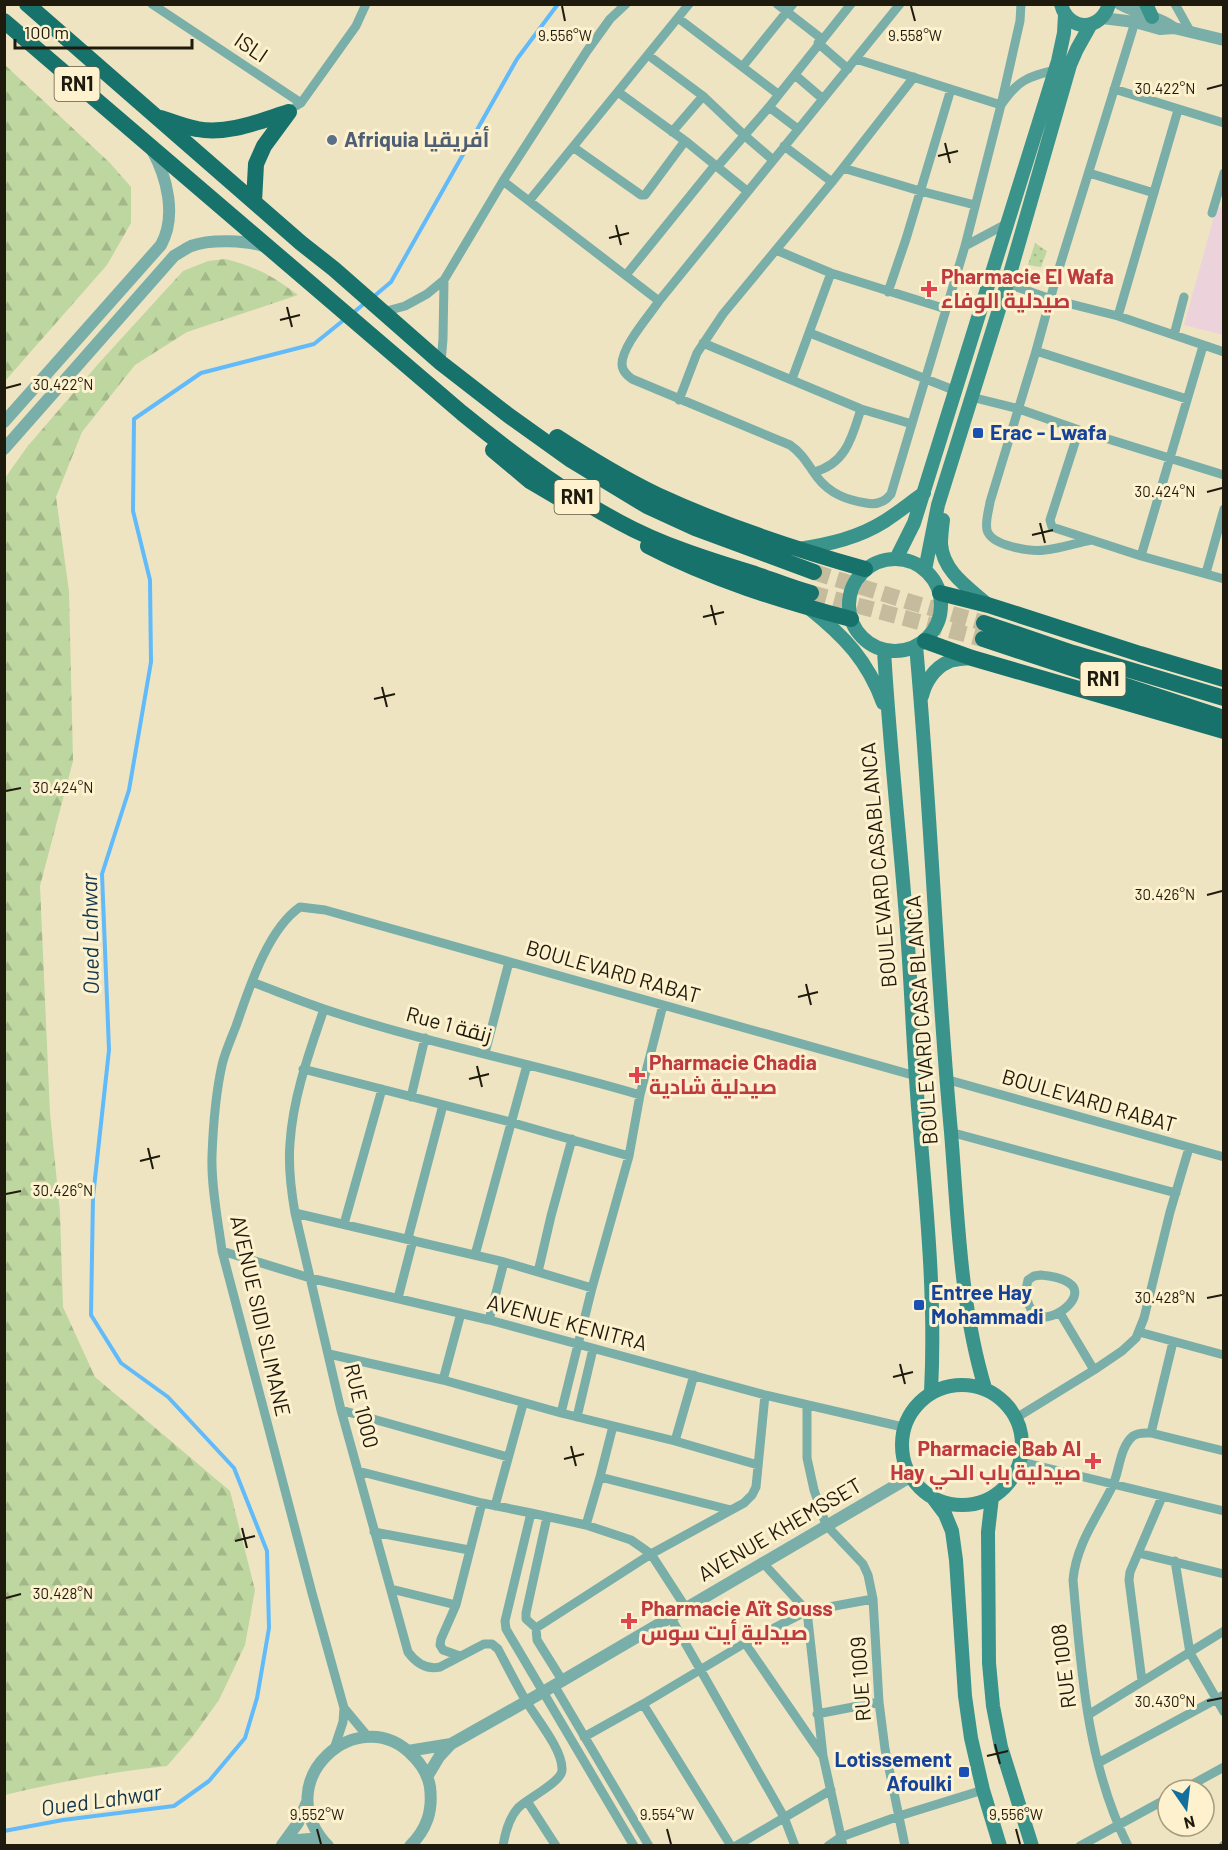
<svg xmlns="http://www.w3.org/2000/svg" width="1228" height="1850" font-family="Barlow,Cairo,sans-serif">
<defs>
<pattern id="forest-firs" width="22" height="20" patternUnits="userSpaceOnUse" patternTransform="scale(1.5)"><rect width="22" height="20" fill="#bed6a0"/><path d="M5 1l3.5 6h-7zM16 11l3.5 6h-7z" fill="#a3b789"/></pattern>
<pattern id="garden-dots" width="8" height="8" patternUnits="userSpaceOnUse" patternTransform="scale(1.5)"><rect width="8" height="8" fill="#bed6a0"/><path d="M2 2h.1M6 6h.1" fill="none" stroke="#a3b789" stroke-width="1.8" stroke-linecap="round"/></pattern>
</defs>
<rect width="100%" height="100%" fill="#efe4c1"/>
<path fill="#ecd3db" d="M 1217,206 L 1223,208 L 1223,335 L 1184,325 Z"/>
<path fill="url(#forest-firs)" d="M 5,65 L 110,163 L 131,187 L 131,223 L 107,265 L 5,381 Z
M 225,259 C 257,267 272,276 298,295 L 187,332 L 135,365 L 82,432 L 56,497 L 69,591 L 73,761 L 40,886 L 50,1113 L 60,1212 L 63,1307 L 95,1377 L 230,1491 L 255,1590 L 245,1645 L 219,1700 L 193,1736 L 167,1766 C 112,1772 58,1782 5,1795 L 5,478 L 27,447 L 99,363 L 183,271 L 208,261 Z"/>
<path fill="url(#garden-dots)" d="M 1035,243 L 1047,251 L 1041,267 L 1028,265 Z"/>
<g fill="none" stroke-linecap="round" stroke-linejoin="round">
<path stroke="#61bafa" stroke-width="4" d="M 372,298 L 391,282 L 517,59 L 558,4
M 353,313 L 366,302
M 4,1831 L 63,1820 L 174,1806 L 209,1781 L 245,1738 L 257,1698 L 269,1628 L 267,1551 L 234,1468 L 168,1397 L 121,1363 L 91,1315 L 93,1197 L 109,1050 L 102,874 L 129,790 L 151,662 L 150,580 L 133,511 L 134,419 L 201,373 L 314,344 L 345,319"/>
<path stroke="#c5bc9d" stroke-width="16" stroke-dasharray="16 8" stroke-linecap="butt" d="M 814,572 L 910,602 L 984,623
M 811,593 L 983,639"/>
<path stroke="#7aafa9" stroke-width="9" d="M 152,4 L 301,103
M 777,4 L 822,39
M 900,4 L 659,301 C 649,316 622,346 622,364 C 622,371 627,375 632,379 L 790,445 C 803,454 808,465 817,477 C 830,494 847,500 866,503 C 876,505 885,502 891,494 L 965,246 L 1001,105 C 1017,81 1028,76 1056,70
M 1175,4 L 1190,31
M 678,18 L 778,94
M 818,43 L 848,69
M 648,55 L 703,96 L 744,135 L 773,160
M 856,59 L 1001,105 L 1020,21 L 1021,4
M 743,66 L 793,4
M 795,75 L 823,99
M 1114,89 L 1224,123
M 618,92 L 688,143 L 747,191
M 296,106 L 301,103 L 356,26 L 366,4
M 769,107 L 798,129
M 672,132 L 703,96
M 784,146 L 832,182
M 573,147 L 641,195 L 645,195 L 685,141
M 717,167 L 769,107 L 851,4
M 843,168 L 920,191 L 975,205
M 1089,173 L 1154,193
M 503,181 L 659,301
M 529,201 L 689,4
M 1212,213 L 1224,173
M 965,246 L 1008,223
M 776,250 L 831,273 L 946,309
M 626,275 L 715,165
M 991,278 L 1051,299 L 1118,316 L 1224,352
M 888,292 L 906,239 L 951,89
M 383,312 L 405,306 L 427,294 L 444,280 L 503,181 L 587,51 L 610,19 L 626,4
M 1118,316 L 1178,110
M 810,333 L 956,391
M 1174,335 L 1184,297
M 703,343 L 861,409 L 912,424
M 1036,351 L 1056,278 L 1135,22
M 441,363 L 443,339 L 444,280
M 792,379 L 831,273
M 971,397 L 1019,409 L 1079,430 L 1224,475
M 679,400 L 697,353 L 723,314 L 832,182 L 914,77
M 1079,430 L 1050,520 L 1052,527 L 1141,556 L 1224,579
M 814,472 C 846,464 852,437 861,409
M 1091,540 C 1076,543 1061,548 1045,550 C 1031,552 991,546 987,530 C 985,521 989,510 990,502 L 1036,351 L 1187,399
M 1141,556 L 1203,346
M 1206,573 L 1224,509
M 252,982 C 276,991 300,1001 324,1009 C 428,1044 536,1064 640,1095
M 324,1009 C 309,1053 293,1097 290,1143 C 288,1166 291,1190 295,1213 L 341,1410 L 408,1652 C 416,1663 426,1670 440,1667 L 484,1644 L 492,1644 L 498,1649 C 507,1666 516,1684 526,1701 C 536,1718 563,1750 562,1770 C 562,1782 528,1798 518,1808 C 509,1818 505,1833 503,1846
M 485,1053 L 509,962
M 303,1069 L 510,1122 L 629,1156
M 945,1079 L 1224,1157
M 411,1097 L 425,1038
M 950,1132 L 1176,1193
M 295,1213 L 504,1262 L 592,1288
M 344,1224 L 382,1089
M 408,1238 L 443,1105
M 222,1251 L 310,1278 L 489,1320 L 765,1395 L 903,1427
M 475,1255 L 527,1065
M 538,1272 L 551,1216 L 572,1139
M 1041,1275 C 1050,1276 1061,1277 1069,1283 C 1088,1295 1056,1323 1036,1316 C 1027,1306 1024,1294 1028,1280 L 1034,1276 Z
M 398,1298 L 413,1240
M 1060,1313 L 1094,1370
M 489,1320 L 504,1262
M 1139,1332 L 1224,1355
M 329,1354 L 443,1380 L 561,1413 L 592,1288 L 629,1156 L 640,1095 L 663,1005
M 443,1380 L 461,1313
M 807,1405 L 807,1458 L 814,1490 L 826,1525 L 863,1564 L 868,1575 L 873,1599 L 879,1702 L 885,1749 L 905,1846
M 341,1410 L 508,1457
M 561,1413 L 675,1441 L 758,1465
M 577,1417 L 593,1349
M 1016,1418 L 1094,1370 L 1122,1351 L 1136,1338 L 1144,1318 L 1170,1212 L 1189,1148
M 1151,1433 L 1173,1342
M 675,1441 L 694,1375
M 1022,1462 L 1224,1511
M 358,1471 L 482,1503 L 531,1513 L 505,1621 L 506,1629 L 634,1846
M 600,1477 L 613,1426
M 495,1506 L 523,1404
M 531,1513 L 586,1525 L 631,1540 L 651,1554 L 686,1608
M 586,1525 L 600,1477 L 731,1510
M 374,1532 L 469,1550
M 1138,1553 L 1224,1574
M 1175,1561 L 1190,1653 L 1224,1712
M 763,1563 L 807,1611 L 823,1756 L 841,1837 L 828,1846
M 391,1589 L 456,1605
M 671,1618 L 784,1817 L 795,1846
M 536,1628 L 526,1619 L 526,1613 L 547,1517
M 745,1643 L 822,1755
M 460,1656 L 443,1650 L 440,1645 L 441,1639 L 456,1605 L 482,1503
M 562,1680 L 537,1640 L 536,1628 L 651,1554 L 744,1503 L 752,1495 L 756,1487 L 765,1395
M 1142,1681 L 1129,1580 L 1130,1572 L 1162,1497
M 554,1685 L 649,1846
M 643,1704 L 731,1846
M 817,1714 L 879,1702
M 1088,1715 L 1224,1631
M 584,1737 L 643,1704 L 745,1643 L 807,1611 L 873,1599
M 369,1738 L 344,1708 L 312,1593 L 222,1251 C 218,1220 211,1187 212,1156 C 213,1128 216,1092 222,1065 C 225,1052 231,1039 236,1026 C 249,989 267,930 300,907 L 325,910 L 916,1076
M 334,1749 L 343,1722 L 344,1708
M 1098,1763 L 1224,1695
M 1182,1790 L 1224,1767
M 527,1801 L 556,1846
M 736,1846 L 831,1790
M 843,1846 L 841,1837 L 899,1816 L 983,1790
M 1080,1846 L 1168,1798
M 1128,1846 C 1087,1764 1081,1669 1073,1580 C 1076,1545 1097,1517 1112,1487 C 1120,1471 1119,1448 1133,1436 C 1139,1432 1145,1433 1151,1433 L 1224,1451
M 1223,1846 L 1224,1845"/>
<path stroke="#7aafa9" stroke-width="12" d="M 1120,4 C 1138,14 1158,16 1174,28
M 1102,18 L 1135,22 L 1160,29 L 1174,28 L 1224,40
M 4,422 L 161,245 C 177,216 167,177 152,150
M 4,449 L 174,256 C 179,253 185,249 191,246 C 210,239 247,240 266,247
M 408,1751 L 451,1744
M 427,1777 L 439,1757 L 451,1744 L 543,1692 L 910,1477
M 282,1845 L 298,1823 L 307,1802
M 282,1845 L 298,1840 L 321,1838
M 328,1846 C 266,1781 359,1699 413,1756 C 421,1764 428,1775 430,1787 C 433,1811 427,1829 410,1846"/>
<path stroke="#3a948c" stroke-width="14" d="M 1061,4 C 1068,32 1101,32 1109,4
M 1146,4 L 1152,17
M 943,520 C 942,528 941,536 941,544 C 943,572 969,588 988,605
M 799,549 C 830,544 858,538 885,521 C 899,512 911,502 924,493
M849 605a46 46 0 1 1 92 0a46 46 0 1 1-92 0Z
M 896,559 L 914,523 L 1058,61 L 1064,33 L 1065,15
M 925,570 L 938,505 L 1007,284 L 1070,65 L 1077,49 L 1091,24
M 810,609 C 844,636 868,661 883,703
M 916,646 C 931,808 936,970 951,1132 C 958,1218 960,1305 985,1388
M 884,650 C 889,739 899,828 906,917 C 911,980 913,1043 918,1107 C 926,1202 936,1297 931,1392
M 922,696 C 925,683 934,668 948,662 C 954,659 964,659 972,658
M902 1445a60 60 0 1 1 120 0a60 60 0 1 1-120 0Z
M 992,1497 L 988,1532 L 989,1663 L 993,1706 L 1001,1747 L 1032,1846
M 933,1498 L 945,1514 L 952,1531 L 956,1560 L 965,1696 L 971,1738 L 983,1790 L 1000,1846"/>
<path stroke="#17726c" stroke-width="16" d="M 27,4 L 301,243 L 334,269 L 441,363 L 508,415 L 571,460 L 647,506 L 695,528 L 814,572
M 4,21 L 462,413 C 511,453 563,492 619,522 C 661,545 709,560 755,574 C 773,580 792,588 811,593
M 161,118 C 173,122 185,127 197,129 C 228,135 260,121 289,112
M 254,202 L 256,164 L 264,146 L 289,112
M 557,437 C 589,458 622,478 657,495 C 724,526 794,549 865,569
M 493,450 L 530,481 L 564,501
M 648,546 C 711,579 782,601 851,619
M 940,593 L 988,605 L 1140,654 L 1224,679
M 984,623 L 1073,653 L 1224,698
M 983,639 L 1224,718
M 925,641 L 972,658 L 1224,731"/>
</g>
<path fill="none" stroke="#1e1a0d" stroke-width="2" d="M 562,6 L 565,21M 911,6 L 915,21M 1207,89 L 1222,85M 945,143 L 950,163M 938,156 L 958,151M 616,225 L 621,245M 609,238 L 629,233M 287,307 L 292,327M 280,320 L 300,315M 6,388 L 21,384M 1207,492 L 1222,488M 1040,523 L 1045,543M 1032,535 L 1053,530M 711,605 L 716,625M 703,617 L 724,612M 382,687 L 387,707M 374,699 L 395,694M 6,791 L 21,788M 1207,895 L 1222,891M 806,984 L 811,1005M 798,997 L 818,992M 477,1066 L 482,1087M 469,1079 L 489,1074M 148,1148 L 153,1169M 140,1161 L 160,1156M 6,1194 L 21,1191M 1207,1298 L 1222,1295M 900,1364 L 905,1384M 893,1377 L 913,1372M 571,1446 L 576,1466M 564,1459 L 584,1454M 242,1528 L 247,1548M 235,1541 L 255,1536M 6,1598 L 21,1594M 1207,1701 L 1222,1698M 995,1744 L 1000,1764M 987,1756 L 1008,1751M 317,1829 L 321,1844M 667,1829 L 671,1844M 1016,1829 L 1020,1844"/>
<circle fill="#5c6f8a" stroke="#fdf1ce" stroke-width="2" cx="332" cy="140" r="6"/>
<g fill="#e0444e" stroke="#fdf1ce" stroke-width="2">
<path d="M926 280h6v6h6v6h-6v6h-6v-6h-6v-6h6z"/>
<path d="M634 1066h6v6h6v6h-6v6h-6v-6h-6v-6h6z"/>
<path d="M1090 1452h6v6h6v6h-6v6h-6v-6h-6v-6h6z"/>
<path d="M626 1612h6v6h6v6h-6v6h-6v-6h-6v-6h6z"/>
</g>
<g fill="#1a4fb4" stroke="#fdf1ce" stroke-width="2">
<rect x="972" y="427" width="12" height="12" rx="3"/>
<rect x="913" y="1299" width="12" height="12" rx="3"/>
<rect x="958" y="1766" width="12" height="12" rx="3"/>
</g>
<g text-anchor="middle" stroke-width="6" stroke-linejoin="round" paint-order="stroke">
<g fill="#fdf1ce" stroke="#615a47" stroke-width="1.5">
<rect x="54.5" y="67" width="45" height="34" rx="4.5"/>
<rect x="554.5" y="480" width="45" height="34" rx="4.5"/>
<rect x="1080.5" y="662" width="45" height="34" rx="4.5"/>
</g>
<g font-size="20" font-weight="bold" fill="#1e1a0d">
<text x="77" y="91">RN1</text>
<text x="577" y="504">RN1</text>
<text x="1103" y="686">RN1</text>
</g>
<g font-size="21" fill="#1e1a0d" stroke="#fdf1ce">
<text transform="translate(251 48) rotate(34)" y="7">ISLI</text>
<text transform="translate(879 865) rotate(-95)" y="7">BOULEVARD CASABLANCA</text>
<text transform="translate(613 972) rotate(16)" y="7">BOULEVARD RABAT</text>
<text transform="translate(922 1020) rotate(-94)" y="7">BOULEVARD CASA BLANCA</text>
<text transform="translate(449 1025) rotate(15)" y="7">Rue 1 زنقة</text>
<text transform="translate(1089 1101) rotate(16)" y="7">BOULEVARD RABAT</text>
<text transform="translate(260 1316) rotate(77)" y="7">AVENUE SIDI SLIMANE</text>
<text transform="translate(567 1323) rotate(15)" y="7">AVENUE KENITRA</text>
<text transform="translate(361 1406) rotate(76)" y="7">RUE 1000</text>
<text transform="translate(780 1530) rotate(-30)" y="7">AVENUE KHEMSSET</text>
<text transform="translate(1064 1666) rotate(-97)" y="7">RUE 1008</text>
<text transform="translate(861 1679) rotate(-94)" y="7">RUE 1009</text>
</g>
<g font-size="21" font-weight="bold" fill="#4e5e75" stroke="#fdf1ce" text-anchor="start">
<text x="344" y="147">Afriquia أفريقيا</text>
</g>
<g font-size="21" font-weight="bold" fill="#be3a42" stroke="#fdf1ce" text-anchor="start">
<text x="941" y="284">Pharmacie El Wafa<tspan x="941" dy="24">صيدلية الوفاء</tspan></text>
<text x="649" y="1070">Pharmacie Chadia<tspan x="649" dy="24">صيدلية شادية</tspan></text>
<text x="1081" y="1456" text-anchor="end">Pharmacie Bab Al<tspan x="1081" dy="24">Hay صيدلية باب الحي</tspan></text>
<text x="641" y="1616">Pharmacie Aït Souss<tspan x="641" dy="24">صيدلية أيت سوس</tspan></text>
</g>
<g font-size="21" font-weight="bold" fill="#164399" stroke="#fdf1ce" text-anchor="start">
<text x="990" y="440">Erac - Lwafa</text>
<text x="931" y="1300">Entree Hay<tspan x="931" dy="24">Mohammadi</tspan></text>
<text x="952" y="1767" text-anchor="end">Lotissement<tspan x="952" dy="24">Afoulki</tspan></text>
</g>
<g font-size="22" font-style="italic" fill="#103650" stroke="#fdf1ce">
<text transform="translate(90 934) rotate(-91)" y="8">Oued Lahwar</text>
<text transform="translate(101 1800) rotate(-8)" y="8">Oued Lahwar</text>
</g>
</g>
<g font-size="15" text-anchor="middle" fill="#1e1a0d" stroke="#fdf1ce" stroke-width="6" stroke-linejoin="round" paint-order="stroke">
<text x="565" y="41">9.556°W</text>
<text x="915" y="41">9.558°W</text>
<text x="1165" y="94">30.422°N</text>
<text x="63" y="390">30.422°N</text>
<text x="1165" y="497">30.424°N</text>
<text x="63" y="793">30.424°N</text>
<text x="1165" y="900">30.426°N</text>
<text x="63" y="1196">30.426°N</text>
<text x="1165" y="1303">30.428°N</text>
<text x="63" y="1599">30.428°N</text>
<text x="1165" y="1707">30.430°N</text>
<text x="317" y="1820">9.552°W</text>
<text x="667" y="1820">9.554°W</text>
<text x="1016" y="1820">9.556°W</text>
</g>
<rect width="1228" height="1850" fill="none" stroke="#1e1a0d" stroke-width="12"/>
<g transform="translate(1186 1808) rotate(166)"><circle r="28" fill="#fdf1ce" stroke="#a49b81" stroke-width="1.5"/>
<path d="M0-4.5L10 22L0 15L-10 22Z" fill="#13709e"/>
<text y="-9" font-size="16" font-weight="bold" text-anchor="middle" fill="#1e1a0d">N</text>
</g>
<path d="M15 39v9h177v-9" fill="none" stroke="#1e1a0d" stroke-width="3"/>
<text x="24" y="39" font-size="18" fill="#1e1a0d" stroke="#fdf1ce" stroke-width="4.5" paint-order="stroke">100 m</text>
</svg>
